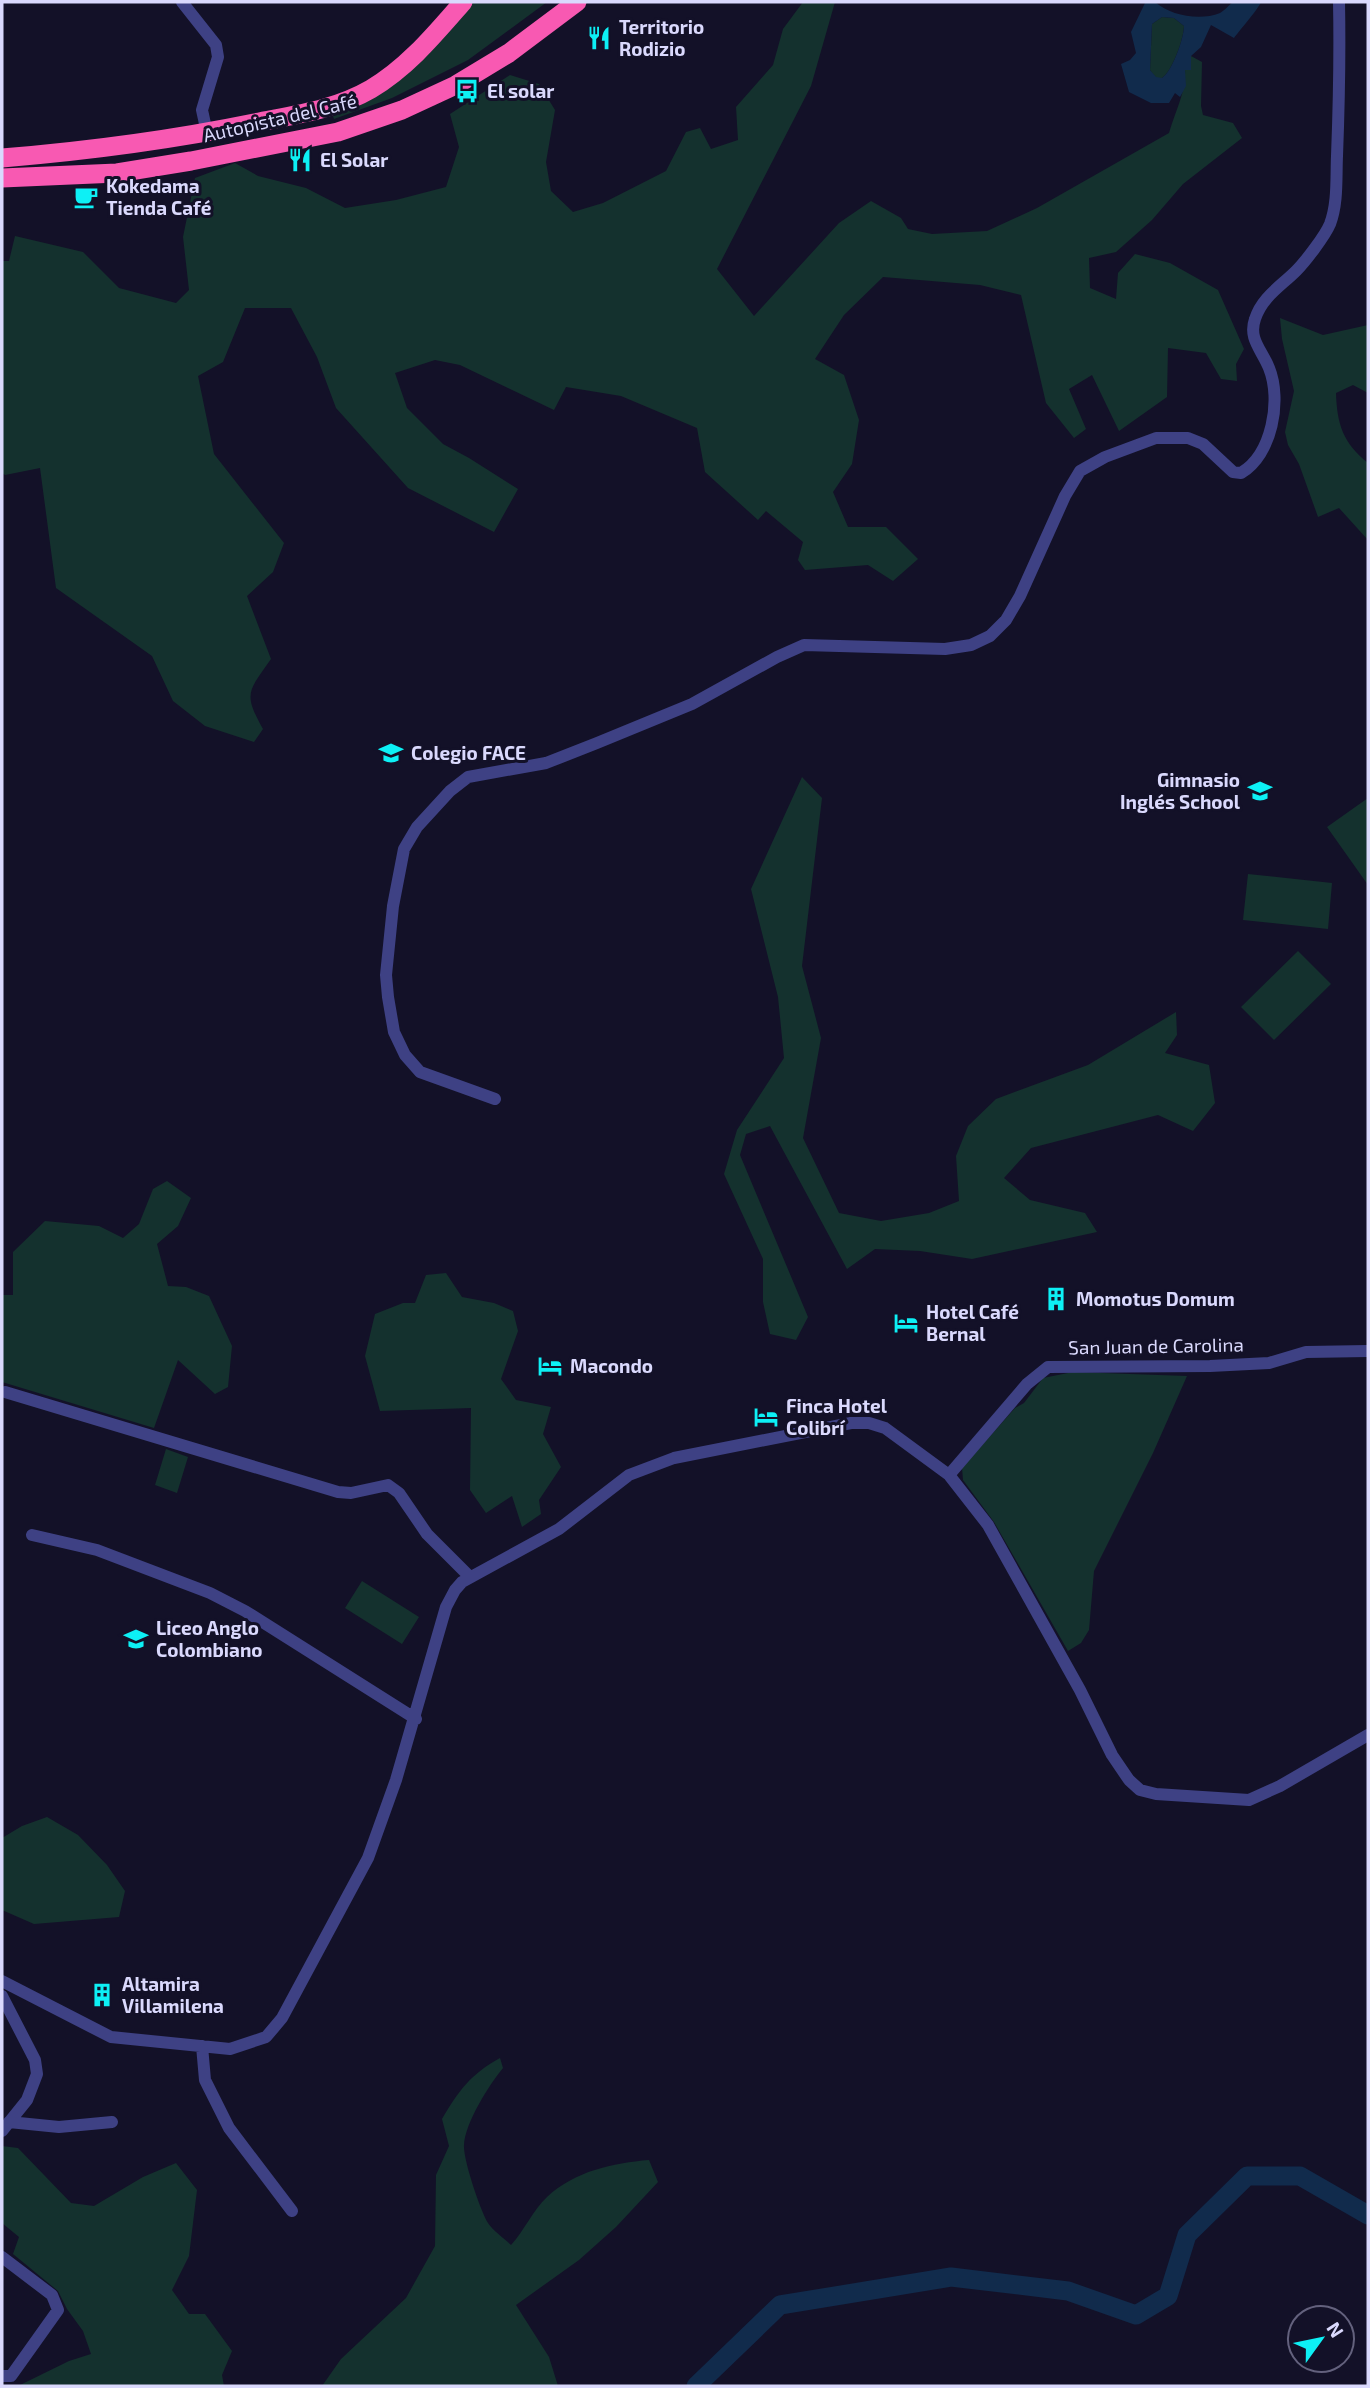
<svg xmlns="http://www.w3.org/2000/svg" width="1370" height="2388" font-family="'Exo 2',sans-serif">
<rect width="100%" height="100%" fill="#131128"/>
<path fill="#14312e" d="M 469,2 L 547,2 L 468,60 L 392,98 L 334,119 L 332,113 Z
M 803,2 L 835,2 L 811,86 L 717,269 L 754,316 L 839,223 L 871,201 L 901,218 L 908,229 L 932,234 L 987,231 L 1037,208 L 1169,133 C 1175,112 1186,92 1185,70 L 1191,69 L 1191,56 L 1202,62 L 1201,106 L 1203,115 L 1233,123 L 1242,138 L 1183,184 L 1152,220 L 1116,252 L 1089,258 L 1090,288 L 1116,299 L 1118,273 L 1135,254 L 1170,263 L 1218,290 L 1244,349 L 1236,364 L 1237,381 L 1221,379 L 1206,353 L 1168,348 L 1167,397 L 1119,431 L 1092,375 L 1069,389 L 1086,429 L 1074,438 L 1046,403 L 1021,295 L 980,285 L 883,277 L 844,315 L 815,359 L 844,375 L 859,420 L 852,464 L 833,492 L 848,527 L 886,527 L 918,559 L 893,581 L 868,565 L 805,570 L 798,560 L 803,542 L 766,511 L 758,520 L 705,472 L 697,428 L 621,396 L 566,387 L 554,410 L 460,365 L 435,360 L 395,373 L 407,408 L 443,444 L 469,458 L 518,489 L 494,532 L 408,488 L 336,408 L 317,357 L 291,308 L 245,308 L 223,362 L 198,376 L 214,454 L 284,543 L 273,572 L 247,596 L 271,659 C 248,692 243,693 263,729 L 254,742 L 205,726 L 173,701 L 152,656 L 56,588 L 40,468 L 5,475 L 2,473 L 2,261 L 9,261 L 15,236 L 83,252 L 119,288 L 176,303 L 189,290 L 183,237 L 195,178 L 235,163 L 258,176 L 306,188 L 345,208 L 396,200 L 446,187 L 459,147 L 450,114 L 510,75 L 539,84 L 555,110 L 546,162 L 551,191 L 573,212 L 603,203 L 666,171 L 686,132 L 700,128 L 711,149 L 738,140 L 736,107 L 773,65 L 783,29 Z
M 1162,17 L 1174,18 L 1184,26 C 1184,38 1172,72 1162,78 L 1156,78 L 1150,70 L 1152,24 Z
M 1280,318 L 1323,335 L 1368,325 L 1368,393 L 1353,385 L 1336,393 C 1337,424 1343,443 1368,463 L 1368,540 L 1339,508 L 1318,517 L 1299,464 L 1288,445 L 1285,432 L 1294,391 L 1282,339 Z
M 802,777 L 822,798 L 802,966 L 821,1038 L 803,1138 L 839,1213 L 881,1221 L 929,1213 L 959,1201 L 956,1156 L 968,1126 L 996,1099 L 1088,1065 L 1176,1012 L 1177,1035 L 1165,1053 L 1209,1065 L 1215,1103 L 1193,1131 L 1158,1115 L 1031,1148 L 1004,1178 L 1030,1200 L 1085,1213 L 1097,1232 L 972,1259 L 920,1251 L 875,1249 L 847,1269 L 770,1126 L 746,1134 L 740,1155 L 808,1317 L 796,1340 L 770,1334 L 763,1302 L 763,1259 L 724,1174 L 737,1130 L 784,1058 L 778,997 L 751,889 Z
M 1368,798 L 1368,885 L 1327,827 Z
M 1248,874 L 1332,883 L 1328,929 L 1243,920 Z
M 1298,951 L 1331,984 L 1274,1040 L 1241,1007 Z
M 167,1181 L 191,1198 L 178,1226 L 157,1244 L 168,1286 L 186,1287 L 209,1296 L 232,1346 L 228,1387 L 215,1394 L 178,1360 L 154,1428 L 2,1382 L 2,1295 L 13,1295 L 13,1252 L 45,1221 L 99,1226 L 123,1238 L 139,1224 L 153,1189 Z
M 446,1273 L 462,1297 L 494,1303 L 513,1311 L 518,1331 L 501,1379 L 516,1400 L 551,1407 L 543,1434 L 561,1467 L 539,1500 L 541,1514 L 522,1527 L 512,1496 L 486,1513 L 470,1490 L 471,1408 L 380,1411 L 365,1356 L 375,1314 L 403,1303 L 415,1303 L 426,1275 Z
M 1073,1372 L 1187,1376 L 1153,1453 L 1094,1571 L 1089,1630 L 1081,1643 L 1068,1651 L 994,1522 L 963,1480 L 962,1468 L 1015,1408 L 1024,1403 L 1043,1378 Z
M 166,1449 L 188,1457 L 177,1493 L 155,1485 Z
M 362,1581 L 419,1617 L 402,1644 L 345,1608 Z
M 47,1817 L 78,1835 L 107,1865 L 125,1891 L 119,1917 L 34,1924 L 2,1910 L 2,1838 L 22,1826 Z
M 500,2058 L 503,2068 C 489,2085 465,2123 464,2145 C 463,2159 480,2210 488,2223 C 493,2231 504,2238 511,2245 C 524,2231 533,2210 547,2197 C 575,2171 613,2163 649,2160 L 658,2182 L 616,2227 L 579,2260 L 516,2305 L 549,2357 L 558,2386 L 322,2386 L 341,2359 L 406,2298 L 435,2246 L 436,2175 L 449,2146 L 442,2119 C 459,2090 471,2074 500,2058 Z
M 2,2146 L 18,2148 L 71,2203 L 94,2206 L 143,2177 L 176,2163 L 197,2190 L 189,2256 L 172,2290 L 189,2314 L 205,2314 L 232,2351 L 222,2375 L 224,2386 L 18,2386 L 69,2361 L 91,2354 L 83,2331 L 67,2309 L 58,2291 L 13,2254 L 19,2237 L 2,2223 Z"/>
<path fill="#112b4c" fill-rule="evenodd" d="M 1155,2 C 1171,16 1200,21 1220,13 C 1224,11 1229,5 1233,2 L 1261,2 C 1259,8 1240,30 1234,38 L 1211,25 L 1201,47 L 1191,56 L 1191,70 L 1185,70 L 1186,86 L 1180,97 L 1175,93 L 1169,103 L 1151,103 L 1129,92 L 1121,64 L 1130,60 L 1136,53 L 1131,32 L 1145,3 ZM 1162,17 L 1174,18 L 1184,26 C 1184,38 1172,72 1162,78 L 1156,77 L 1150,70 L 1152,24 Z"/>
<g fill="none" stroke-linecap="round" stroke-linejoin="round">
<path stroke="#112b4c" stroke-width="19" d="M 696,2386 L 780,2305 L 951,2277 L 1068,2291 L 1136,2315 L 1168,2296 L 1187,2235 L 1247,2176 L 1300,2176 L 1368,2215"/>
<path stroke="#3e4184" stroke-width="12" d="M 182,2 L 216,45 L 218,57 L 202,110 L 207,133
M 495,1099 L 420,1072 L 405,1055 L 394,1032 L 388,997 L 386,975 L 393,906 L 404,849 L 417,827 L 450,791 L 468,777 L 546,763 L 597,743 L 692,704 L 777,657 L 804,645 L 945,649 L 971,645 L 990,636 L 1006,620 L 1020,596 L 1065,496 L 1080,471 L 1105,457 L 1156,438 L 1188,438 L 1203,444 L 1233,472 L 1241,473 C 1272,455 1282,400 1269,368 C 1262,350 1248,339 1255,319 C 1262,297 1281,286 1296,271 C 1305,262 1325,236 1330,224 C 1338,203 1336,178 1337,156 C 1339,104 1340,53 1339,2
M 5,1392 L 338,1492 L 351,1493 L 388,1485 L 399,1493 L 427,1534 L 470,1577
M 949,1475 L 1027,1384 L 1048,1367 L 1210,1366 L 1269,1363 L 1306,1352 L 1368,1351
M 32,1535 L 97,1550 L 210,1593 L 245,1611 L 416,1719
M 2,1981 L 111,2037 L 230,2049 L 266,2037 L 282,2018 L 368,1858 L 396,1780 L 446,1607 L 455,1590 L 462,1582 L 559,1529 L 629,1475 L 674,1458 L 851,1423 L 869,1423 L 885,1428 L 949,1475 L 988,1525 L 1080,1690 L 1112,1755 L 1129,1780 L 1140,1790 L 1156,1794 L 1249,1800 L 1280,1786 L 1368,1735
M 2,1996 L 35,2060 L 37,2074 L 27,2100 L 2,2131
M 202,2046 L 205,2080 L 229,2128 L 292,2211
M 9,2122 L 59,2127 L 112,2122
M 2,2257 L 52,2295 L 58,2310 L 11,2376 L 2,2376"/>
<path stroke="#f859b2" stroke-width="19" d="M 2,158 C 87,151 171,140 254,123 C 294,115 335,110 371,89 C 408,67 435,34 463,2
M 2,178 L 117,173 L 191,161 L 338,132 L 402,110 L 456,85 L 509,53 L 577,2"/>
</g>
<defs>
<g id="restaurant-bare" transform="scale(1.89)"><path d="M-5-6h1v4h1v-4h1v4h1v-4h1v5L-1.5 .5V6h-2V.5L-5-1ZM5-6V6H3V1.5H1.5Q1.5-4 5-6Z" fill="#0df0f5" stroke="#131128" stroke-width="2.5" paint-order="stroke"/></g>
<g id="bus-bare" transform="scale(1.89)"><path d="M-5-6H5V4H4V6H2V4H-2V6H-4V4H-5ZM-3.5-4V0h7V-4ZM-3.5 1.2v1.5H-2V1.2ZM2 1.2v1.5H3.5V1.2Z" fill="#0df0f5" stroke="#131128" stroke-width="2.5" paint-order="stroke"/></g>
<g id="cafe-bare" transform="scale(1.89)"><path d="M-5.5-4.5H6V0H3Q3 3.5 0 3.5H-2.5Q-5.5 3.5-5.5 0ZM3-3.2v2h1.7v-2ZM-6 4.5H4V6H-6Z" fill="#0df0f5" stroke="#131128" stroke-width="2.5" paint-order="stroke"/></g>
<g id="school-bare" transform="scale(1.89)"><path d="M0-5L7-2L0 1L-7-2ZM-4 1L0 2.5L4 1V4Q0 6-4 4Z" fill="#0df0f5" stroke="#131128" stroke-width="2.5" paint-order="stroke"/></g>
<g id="building-bare" transform="scale(1.89)"><path d="M-4-6H4V6H1V3H-1V6H-4ZM-2.5-4.3h1.7v1.8h-1.7ZM.8-4.3h1.7v1.8H.8ZM-2.5-1h1.7V.8h-1.7ZM.8-1h1.7V.8H.8Z" fill="#0df0f5" stroke="#131128" stroke-width="2.5" paint-order="stroke"/></g>
<g id="hotel-bare" transform="scale(1.89)"><path d="M-6-4.5h1.5V1H6V5H4.5V3h-9V5H-6ZM-4 0a1.8 1.8 0 1 1 3.6 0ZM.5 0V-2.5h3Q6-2.5 6 0Z" fill="#0df0f5" stroke="#131128" stroke-width="2.5" paint-order="stroke"/></g>
</defs>
<g fill-rule="evenodd">
<use href="#restaurant-bare" x="599" y="38"/>
<use href="#bus-bare" x="467" y="91"/>
<use href="#restaurant-bare" x="300" y="160"/>
<use href="#cafe-bare" x="86" y="197"/>
<use href="#school-bare" x="391" y="753"/>
<use href="#school-bare" x="1260" y="791"/>
<use href="#building-bare" x="1056" y="1299"/>
<use href="#hotel-bare" x="906" y="1323"/>
<use href="#hotel-bare" x="550" y="1366"/>
<use href="#hotel-bare" x="766" y="1417"/>
<use href="#school-bare" x="136" y="1639"/>
<use href="#building-bare" x="102" y="1995"/>
</g>
<g text-anchor="middle" stroke-width="6" stroke-linejoin="round" paint-order="stroke">
<g font-size="19" font-weight="bold" fill="#dad9fd" stroke="#131128" text-anchor="start">
<text x="619" y="34">Territorio<tspan x="619" dy="22">Rodizio</tspan></text>
<text x="487" y="98">El solar</text>
<text x="320" y="167">El Solar</text>
<text x="106" y="193">Kokedama<tspan x="106" dy="22">Tienda Café</tspan></text>
<text x="411" y="760">Colegio FACE</text>
<text x="1240" y="787" text-anchor="end">Gimnasio<tspan x="1240" dy="22">Inglés School</tspan></text>
<text x="1076" y="1306">Momotus Domum</text>
<text x="926" y="1319">Hotel Café<tspan x="926" dy="22">Bernal</tspan></text>
<text x="570" y="1373">Macondo</text>
<text x="786" y="1413">Finca Hotel<tspan x="786" dy="22">Colibrí</tspan></text>
<text x="156" y="1635">Liceo Anglo<tspan x="156" dy="22">Colombiano</tspan></text>
<text x="122" y="1991">Altamira<tspan x="122" dy="22">Villamilena</tspan></text>
</g>
<g font-size="19" fill="#dad9fd" stroke="#131128">
<text transform="translate(280 118) rotate(-13)" y="7">Autopista del Café</text>
<text transform="translate(1156 1346) rotate(-1)" y="7">San Juan de Carolina</text>
</g>
</g>
<rect width="1370" height="2388" fill="none" stroke="#dad9fd" stroke-width="7"/>
<g transform="translate(1321 2339) rotate(57)"><circle r="33" fill="#131128" stroke="#63617d" stroke-width="2"/>
<path d="M0-5L12 26L0 18L-12 26Z" fill="#0df0f5"/>
<text y="-10" font-size="19" font-weight="bold" text-anchor="middle" fill="#dad9fd">N</text>
</g>
</svg>
